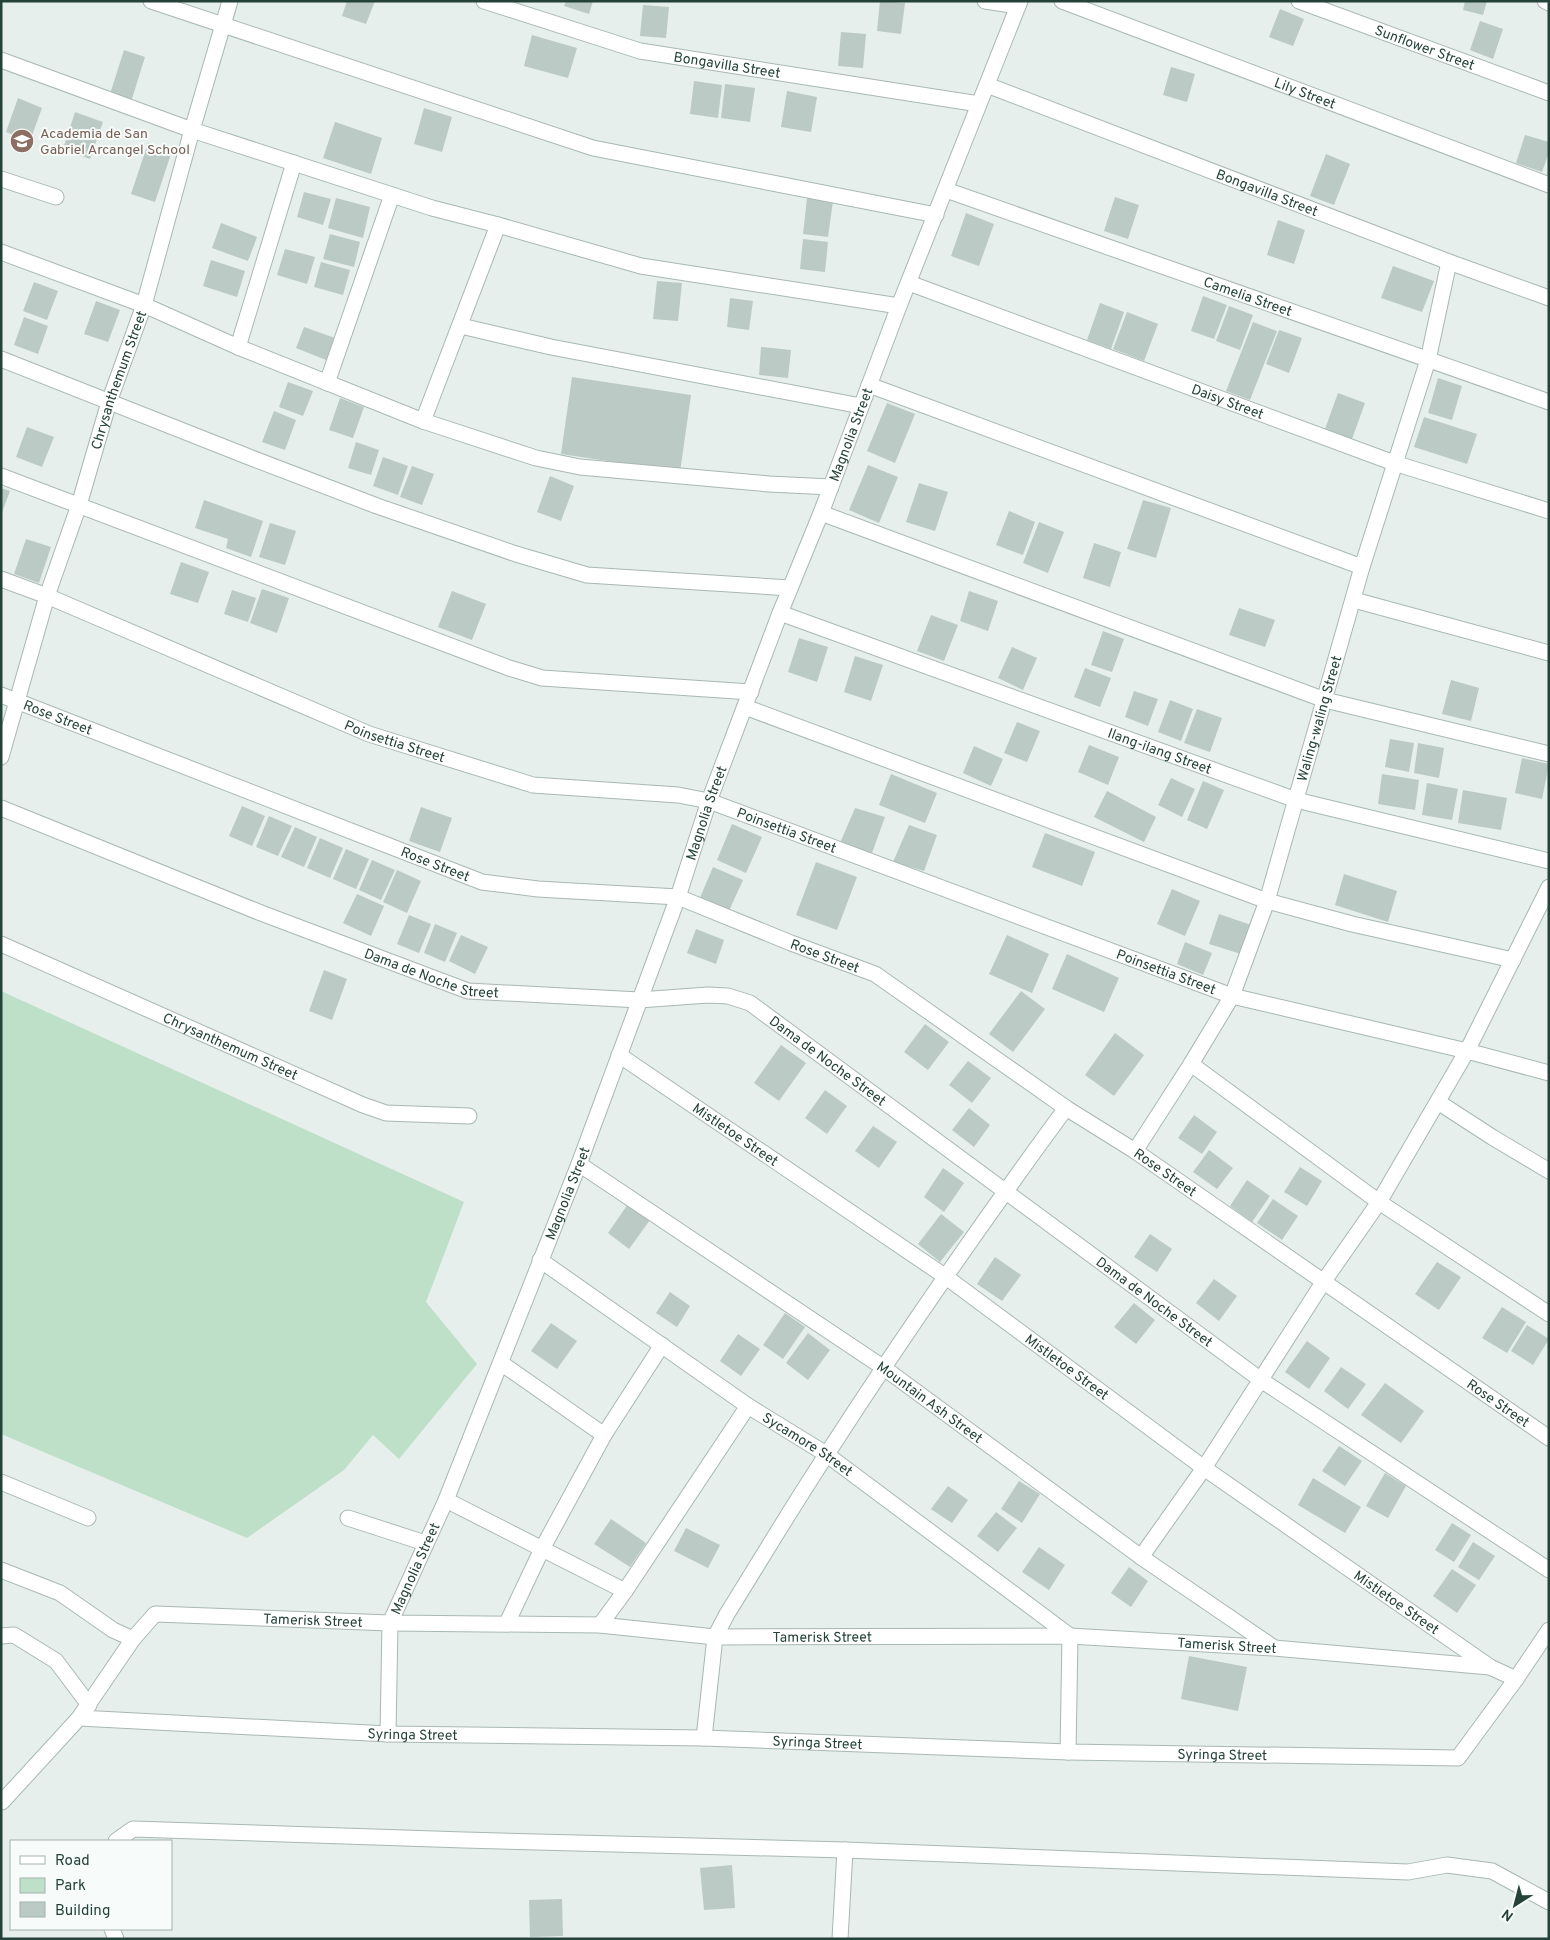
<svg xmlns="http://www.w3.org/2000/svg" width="1550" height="1940" font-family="Overpass,sans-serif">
<rect width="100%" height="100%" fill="#e6efeb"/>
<path fill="#bfe0c8" d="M 1,991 L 464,1202 L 426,1302 L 477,1364 L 399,1459 L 373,1435 L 344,1470 L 247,1538 L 1,1434 Z"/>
<path fill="#bbcac4" d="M 347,1 L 375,1 L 366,24 L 342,16 Z
M 566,1 L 593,1 L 589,14 L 564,6 Z
M 880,1 L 905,3 L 901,34 L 877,31 Z
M 1465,1 L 1487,1 L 1483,15 L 1463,10 Z
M 643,5 L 669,7 L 666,38 L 640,36 Z
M 1280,9 L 1304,19 L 1293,46 L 1269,37 Z
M 1480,21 L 1503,29 L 1493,59 L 1470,50 Z
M 841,32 L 866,34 L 863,68 L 838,66 Z
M 532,35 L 577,48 L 568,78 L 524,66 Z
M 124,50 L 145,57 L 131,102 L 110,94 Z
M 1171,67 L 1195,74 L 1187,102 L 1163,95 Z
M 694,81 L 722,85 L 718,118 L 690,114 Z
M 725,84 L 755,88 L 750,122 L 721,118 Z
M 787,91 L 817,97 L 811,132 L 781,127 Z
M 18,98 L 42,108 L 30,141 L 6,132 Z
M 424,108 L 452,117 L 442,152 L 414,144 Z
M 75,112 L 103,122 L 90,159 L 63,149 Z
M 335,122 L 382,138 L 371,174 L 323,158 Z
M 1525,135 L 1549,142 L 1549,152 L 1542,172 L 1516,163 Z
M 148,143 L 172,151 L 155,202 L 131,194 Z
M 1326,154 L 1350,164 L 1334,205 L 1310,196 Z
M 304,192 L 331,199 L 323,225 L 297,217 Z
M 1115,197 L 1139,205 L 1128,239 L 1104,231 Z
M 336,198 L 370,207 L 363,238 L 328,228 Z
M 807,198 L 833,201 L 828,237 L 803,234 Z
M 966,213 L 994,224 L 979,266 L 951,256 Z
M 1278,220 L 1305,230 L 1294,264 L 1267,255 Z
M 221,223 L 257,237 L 248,261 L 212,248 Z
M 330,234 L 360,242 L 354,267 L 323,259 Z
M 803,239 L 828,242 L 825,272 L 800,269 Z
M 285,249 L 315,257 L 307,284 L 277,275 Z
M 211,260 L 245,271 L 237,297 L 203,286 Z
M 321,262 L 350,270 L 343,295 L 314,287 Z
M 1393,266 L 1434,281 L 1422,312 L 1381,298 Z
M 657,281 L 682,283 L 678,321 L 653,319 Z
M 34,282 L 58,291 L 47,320 L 23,311 Z
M 1203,296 L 1227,305 L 1214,339 L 1191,331 Z
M 730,298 L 753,301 L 749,330 L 727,327 Z
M 96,301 L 120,310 L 108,342 L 84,334 Z
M 1100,303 L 1124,312 L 1111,349 L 1087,340 Z
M 1229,306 L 1253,315 L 1240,350 L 1216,341 Z
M 1127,312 L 1158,324 L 1144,361 L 1113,349 Z
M 24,317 L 48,326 L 38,354 L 14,345 Z
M 1253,322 L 1277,331 L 1250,400 L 1226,391 Z
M 304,327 L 335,338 L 326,360 L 296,348 Z
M 1279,330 L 1302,338 L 1289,373 L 1266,364 Z
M 761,347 L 791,350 L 788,378 L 759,375 Z
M 572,377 L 691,395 L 680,472 L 561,454 Z
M 1438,378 L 1462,386 L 1452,420 L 1428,413 Z
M 288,382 L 313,391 L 303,416 L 279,407 Z
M 1338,393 L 1365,403 L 1352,439 L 1325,429 Z
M 340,398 L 364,407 L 353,438 L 329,430 Z
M 887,403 L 915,414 L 895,463 L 867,451 Z
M 274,411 L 296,420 L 285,450 L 262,442 Z
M 1424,417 L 1477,434 L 1467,464 L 1414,447 Z
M 27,427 L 54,437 L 42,467 L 16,457 Z
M 356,442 L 379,450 L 371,475 L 348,468 Z
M 383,457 L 408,466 L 398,495 L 373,486 Z
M 868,465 L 898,477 L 879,523 L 849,510 Z
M 412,466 L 434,474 L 422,505 L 400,497 Z
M 550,476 L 574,486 L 561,521 L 537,512 Z
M 919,483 L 948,492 L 935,531 L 906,522 Z
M 1,488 L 10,491 L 1,515 Z
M 204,500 L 263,521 L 251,557 L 226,548 L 228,539 L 195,528 Z
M 1143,500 L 1171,508 L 1156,558 L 1127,549 Z
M 1009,511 L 1035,522 L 1023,555 L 996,545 Z
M 1039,522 L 1064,532 L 1048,573 L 1023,563 Z
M 270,523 L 296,531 L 285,565 L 259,557 Z
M 26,539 L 51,547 L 39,583 L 14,574 Z
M 1094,543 L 1121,552 L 1110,587 L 1083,578 Z
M 181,562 L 209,572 L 198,603 L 170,594 Z
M 262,589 L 289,598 L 277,633 L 250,623 Z
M 232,590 L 256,598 L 248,622 L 224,614 Z
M 452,591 L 486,604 L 472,640 L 438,627 Z
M 969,591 L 998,601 L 988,631 L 960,621 Z
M 1239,608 L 1275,620 L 1265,647 L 1229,635 Z
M 931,615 L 958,625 L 944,661 L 917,651 Z
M 1103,631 L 1124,639 L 1112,672 L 1091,665 Z
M 799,638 L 828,647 L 817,682 L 788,672 Z
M 1012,647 L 1037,658 L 1023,690 L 998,678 Z
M 855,656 L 883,665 L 871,701 L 844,692 Z
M 1085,668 L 1111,678 L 1100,707 L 1074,697 Z
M 1451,680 L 1479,688 L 1471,721 L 1442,714 Z
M 1134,691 L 1158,699 L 1148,726 L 1125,717 Z
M 1170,700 L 1193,709 L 1181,741 L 1158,732 Z
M 1197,709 L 1222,718 L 1210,752 L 1184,743 Z
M 1017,722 L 1040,731 L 1027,762 L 1004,753 Z
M 1390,739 L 1414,743 L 1409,772 L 1385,767 Z
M 1418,743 L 1444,748 L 1439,778 L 1414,773 Z
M 1089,745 L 1119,757 L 1108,785 L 1078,772 Z
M 974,746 L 1003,759 L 991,786 L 963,773 Z
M 1522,758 L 1549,764 L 1542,799 L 1515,793 Z
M 891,774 L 937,793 L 925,823 L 879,805 Z
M 1382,774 L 1419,780 L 1415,810 L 1378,804 Z
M 1171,778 L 1195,789 L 1182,817 L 1158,805 Z
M 1203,781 L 1224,790 L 1207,829 L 1187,820 Z
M 1427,783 L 1458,789 L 1452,820 L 1422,815 Z
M 1463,790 L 1507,798 L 1501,830 L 1458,823 Z
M 1107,791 L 1156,817 L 1144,842 L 1094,817 Z
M 242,806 L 265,816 L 252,846 L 229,836 Z
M 421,807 L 452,818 L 440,852 L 409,841 Z
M 855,808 L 885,817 L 872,853 L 840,843 Z
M 269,816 L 292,826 L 278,856 L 256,847 Z
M 732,824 L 762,837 L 746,873 L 717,860 Z
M 909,825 L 937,835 L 924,871 L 893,862 Z
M 295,827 L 317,837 L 304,867 L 281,857 Z
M 1045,833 L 1095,852 L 1082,886 L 1032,867 Z
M 320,838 L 343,848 L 330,878 L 307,868 Z
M 346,849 L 369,859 L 356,889 L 333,879 Z
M 372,860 L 395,870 L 381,900 L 359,890 Z
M 816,862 L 857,877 L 837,930 L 796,915 Z
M 713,867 L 743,880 L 728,913 L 699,900 Z
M 397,870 L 421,881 L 407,913 L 383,902 Z
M 1344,874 L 1397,891 L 1388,922 L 1335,905 Z
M 1172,889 L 1200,901 L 1185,936 L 1157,924 Z
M 357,894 L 384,906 L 371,936 L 343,923 Z
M 1219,914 L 1251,925 L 1241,954 L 1209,944 Z
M 409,915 L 431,924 L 419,953 L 397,944 Z
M 435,924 L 457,933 L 445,962 L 424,953 Z
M 696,929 L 724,940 L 716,964 L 687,953 Z
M 461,935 L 488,947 L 475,974 L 449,961 Z
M 1007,935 L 1049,954 L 1032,993 L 989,974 Z
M 1185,942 L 1212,953 L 1203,975 L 1177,964 Z
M 1067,954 L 1119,978 L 1104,1012 L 1052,989 Z
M 324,970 L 347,979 L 332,1020 L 309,1011 Z
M 1021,991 L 1045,1009 L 1013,1052 L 989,1034 Z
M 925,1024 L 949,1042 L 928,1070 L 904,1052 Z
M 1115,1033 L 1144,1055 L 1114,1096 L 1085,1075 Z
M 781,1045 L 806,1063 L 779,1101 L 754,1083 Z
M 968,1061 L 991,1078 L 972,1103 L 949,1085 Z
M 825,1090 L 847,1106 L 827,1134 L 805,1118 Z
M 969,1108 L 990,1125 L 974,1147 L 952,1130 Z
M 1194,1115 L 1217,1132 L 1202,1154 L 1178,1138 Z
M 873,1126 L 897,1142 L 879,1168 L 855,1151 Z
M 1209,1150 L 1233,1168 L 1217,1189 L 1193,1172 Z
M 1300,1167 L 1322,1181 L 1307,1206 L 1284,1192 Z
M 943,1168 L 964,1183 L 944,1212 L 924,1197 Z
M 1247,1180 L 1270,1196 L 1252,1222 L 1230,1206 Z
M 1273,1199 L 1298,1216 L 1282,1240 L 1257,1223 Z
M 628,1204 L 650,1220 L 629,1249 L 608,1233 Z
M 941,1214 L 964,1232 L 940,1262 L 918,1244 Z
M 1150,1234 L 1172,1249 L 1157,1272 L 1134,1257 Z
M 995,1257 L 1021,1275 L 1002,1301 L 977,1284 Z
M 1437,1262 L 1461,1277 L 1439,1310 L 1415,1294 Z
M 1214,1279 L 1237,1296 L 1219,1321 L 1196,1303 Z
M 670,1292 L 690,1306 L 677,1327 L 656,1313 Z
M 1134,1303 L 1155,1320 L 1136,1344 L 1114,1327 Z
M 1502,1307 L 1526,1322 L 1507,1353 L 1482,1338 Z
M 785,1313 L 805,1327 L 783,1359 L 763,1345 Z
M 551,1323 L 577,1341 L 557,1369 L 531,1351 Z
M 1527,1325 L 1549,1339 L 1533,1365 L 1511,1351 Z
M 808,1333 L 830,1350 L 808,1380 L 786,1363 Z
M 738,1334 L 760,1349 L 741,1376 L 720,1361 Z
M 1307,1341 L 1330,1358 L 1309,1389 L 1285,1372 Z
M 1341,1367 L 1366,1384 L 1348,1409 L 1324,1391 Z
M 1385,1383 L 1424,1411 L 1401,1443 L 1361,1415 Z
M 1339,1446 L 1362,1461 L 1345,1486 L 1322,1471 Z
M 1385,1473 L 1406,1486 L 1388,1518 L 1366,1506 Z
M 1313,1478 L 1361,1507 L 1345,1533 L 1298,1505 Z
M 1019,1481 L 1040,1494 L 1022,1523 L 1001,1509 Z
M 948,1486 L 968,1500 L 952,1523 L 931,1509 Z
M 996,1512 L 1017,1528 L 998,1552 L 977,1536 Z
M 611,1519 L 646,1543 L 630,1567 L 594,1544 Z
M 1452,1523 L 1471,1535 L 1454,1562 L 1435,1550 Z
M 686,1528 L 720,1545 L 708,1568 L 674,1551 Z
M 1473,1542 L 1495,1556 L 1479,1580 L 1458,1567 Z
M 1039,1547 L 1065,1565 L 1049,1590 L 1022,1572 Z
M 1129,1567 L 1148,1581 L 1131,1607 L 1111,1593 Z
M 1452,1569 L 1476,1585 L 1457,1613 L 1433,1596 Z
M 1189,1656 L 1247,1667 L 1238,1711 L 1181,1699 Z
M 732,1865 L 735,1908 L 704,1910 L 700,1868 Z
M 562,1899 L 563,1936 L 530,1937 L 529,1900 Z"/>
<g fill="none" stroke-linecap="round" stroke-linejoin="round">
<g stroke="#a8b8b2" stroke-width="17">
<g id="minor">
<path d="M 151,1 L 593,148 L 936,215"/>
<path id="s1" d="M 484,1 L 640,51 L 979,104"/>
<path d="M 985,1 L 1018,6"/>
<path id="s2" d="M 1062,1 L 1549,185"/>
<path id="s3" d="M 1299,1 L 1549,93"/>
<path d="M 1545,1 L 1549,3"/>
<path d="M 1,60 L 192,130 L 432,208 L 498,225 L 641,266 L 899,306"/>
<path id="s4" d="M 987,85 L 1449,262 L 1549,298"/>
<path d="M 1,179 L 56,197"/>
<path id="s5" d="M 946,190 L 1549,402"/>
<path d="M 1,252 L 144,305 L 238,347 L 423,421 L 536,458 L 580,467 L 769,484 L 831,487"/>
<path id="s6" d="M 909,283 L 1394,463 L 1549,511"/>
<path d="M 461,326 L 551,347 L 861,406"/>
<path d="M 238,347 L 294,163"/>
<path d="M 1,359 L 249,457 L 377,506 L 516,554 L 587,575 L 790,588"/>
<path d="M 327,383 L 392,195"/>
<path d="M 869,385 L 1362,567"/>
<path d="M 423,421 L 498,225"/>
<path d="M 1,476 L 509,668 L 542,678 L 751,692"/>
<path d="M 821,513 L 1325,700 L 1549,754"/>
<path id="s7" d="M 1,579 L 47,596 L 369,734 L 533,785 L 678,795 L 709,801 L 1232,996 L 1467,1051 L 1549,1073"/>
<path d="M 1354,600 L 1549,653"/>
<path id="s8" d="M 780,613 L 1296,800 L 1549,861"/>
<path id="s9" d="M 1,695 L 482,882 L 538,889 L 678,897 L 791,943 L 875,974 L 1066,1108 L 1135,1151 L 1549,1438"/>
<path d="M 745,707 L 1267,901 L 1352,924 L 1513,960"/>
<path id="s10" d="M 1,757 L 47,596 L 79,505 L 109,402 L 144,305 L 192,130 L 230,1"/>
<path id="s11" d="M 1,808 L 261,913 L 468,991 L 639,1000 L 708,995 L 728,996 L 750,1003 L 1261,1380 L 1549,1570"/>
<path id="s12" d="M 1,944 L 363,1105 L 386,1113 L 469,1116"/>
<path id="s13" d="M 619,1055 L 946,1277 L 1204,1468 L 1490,1667 L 1516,1679"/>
<path d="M 1191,1064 L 1379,1202 L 1549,1314"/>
<path d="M 1438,1102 L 1492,1137 L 1549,1171"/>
<path id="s14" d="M 1135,1151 L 1191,1064 L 1232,996 L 1267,901 L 1362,567 L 1428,360 L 1449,262"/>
<path id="s15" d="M 579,1164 L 884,1368 L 1141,1557 L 1273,1647"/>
<path id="s16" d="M 540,1260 L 748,1406 L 826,1454 L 1070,1636 L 1068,1752"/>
<path d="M 501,1363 L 604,1435"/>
<path d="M 1,1482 L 88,1518"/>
<path d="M 446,1500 L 625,1591"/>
<path d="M 348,1518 L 425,1543"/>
<path d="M 1141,1557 L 1204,1468 L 1324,1281 L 1379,1202 L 1467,1051 L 1549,887"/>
<path d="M 1,1570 L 60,1593 L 113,1630 L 133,1639"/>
<path d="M 507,1623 L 542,1549 L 604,1435 L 662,1345"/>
<path d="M 600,1625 L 625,1591 L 748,1406"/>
<path d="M 1,1636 L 14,1635 L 56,1661 L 89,1705"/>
<path id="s17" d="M 79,1718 L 388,1734 L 704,1738 L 1068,1752 L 1458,1758 L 1516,1679 L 1549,1630"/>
<path id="s18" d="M 388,1734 L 390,1623 L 446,1500 L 579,1164 L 678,897 L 709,801 L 780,613 L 821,513 L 899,306 L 1020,1"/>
<path d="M 704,1738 L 715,1637 L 727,1614 C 760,1561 792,1507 827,1454 C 903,1336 983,1221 1066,1108"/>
<path id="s19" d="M 2,1802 L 79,1718 L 133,1639 L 155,1614 L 390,1623 L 600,1625 L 715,1637 L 1070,1636 L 1274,1648 L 1490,1667"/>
<path d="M 116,1841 L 133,1829 L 464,1840 L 845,1850 L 1408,1872 L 1447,1865 L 1492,1871 L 1549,1902"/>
<path d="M 112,1929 L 116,1939"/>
<path d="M 840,1939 L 845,1850"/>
</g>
</g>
<use href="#minor" stroke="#fff" stroke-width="15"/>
</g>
<defs>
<g id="school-disc" transform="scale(1.25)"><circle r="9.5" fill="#8d6e63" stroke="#f7fbf9"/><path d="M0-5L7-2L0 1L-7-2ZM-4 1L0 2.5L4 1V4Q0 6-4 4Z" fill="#fff"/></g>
</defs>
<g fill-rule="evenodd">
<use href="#school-disc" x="22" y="141"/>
</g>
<g text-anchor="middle" stroke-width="4" stroke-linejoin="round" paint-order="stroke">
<g font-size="14" fill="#24423a" stroke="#f7fbf9">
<text dy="5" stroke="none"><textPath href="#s3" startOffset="134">Sunflower Street</textPath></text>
<text dy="5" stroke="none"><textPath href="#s1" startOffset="252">Bongavilla Street</textPath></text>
<text dy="5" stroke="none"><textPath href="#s2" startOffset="260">Lily Street</textPath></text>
<text dy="5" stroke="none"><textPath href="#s4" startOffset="300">Bongavilla Street</textPath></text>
<text dy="5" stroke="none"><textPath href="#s5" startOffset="320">Camelia Street</textPath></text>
<text dy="5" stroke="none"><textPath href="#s10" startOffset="395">Chrysanthemum Street</textPath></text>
<text dy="5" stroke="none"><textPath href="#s6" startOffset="340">Daisy Street</textPath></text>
<text dy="5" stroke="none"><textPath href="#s18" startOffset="1386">Magnolia Street</textPath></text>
<text dy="5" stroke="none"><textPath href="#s9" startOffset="61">Rose Street</textPath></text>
<text dy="5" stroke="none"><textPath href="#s14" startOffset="474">Waling-waling Street</textPath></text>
<text dy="5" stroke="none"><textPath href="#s7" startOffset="426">Poinsettia Street</textPath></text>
<text dy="5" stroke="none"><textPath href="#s8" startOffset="404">Ilang-ilang Street</textPath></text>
<text dy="5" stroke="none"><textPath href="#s18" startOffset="981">Magnolia Street</textPath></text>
<text dy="5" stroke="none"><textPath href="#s7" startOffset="831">Poinsettia Street</textPath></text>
<text dy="5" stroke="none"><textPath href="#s9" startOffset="466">Rose Street</textPath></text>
<text dy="5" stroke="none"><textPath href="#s9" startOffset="871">Rose Street</textPath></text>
<text dy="5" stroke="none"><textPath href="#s11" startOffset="462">Dama de Noche Street</textPath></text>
<text dy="5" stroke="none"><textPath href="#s7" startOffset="1236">Poinsettia Street</textPath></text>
<text dy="5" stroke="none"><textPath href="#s12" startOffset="251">Chrysanthemum Street</textPath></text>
<text dy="5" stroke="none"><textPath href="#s11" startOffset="882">Dama de Noche Street</textPath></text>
<text dy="5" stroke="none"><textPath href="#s13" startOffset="141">Mistletoe Street</textPath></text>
<text dy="5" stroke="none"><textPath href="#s9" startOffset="1276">Rose Street</textPath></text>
<text dy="5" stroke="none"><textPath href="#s18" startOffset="576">Magnolia Street</textPath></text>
<text dy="5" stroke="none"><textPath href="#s11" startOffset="1288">Dama de Noche Street</textPath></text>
<text dy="5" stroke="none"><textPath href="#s13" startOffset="546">Mistletoe Street</textPath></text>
<text dy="5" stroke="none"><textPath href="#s15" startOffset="424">Mountain Ash Street</textPath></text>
<text dy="5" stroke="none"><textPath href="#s9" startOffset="1681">Rose Street</textPath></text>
<text dy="5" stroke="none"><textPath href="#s16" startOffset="325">Sycamore Street</textPath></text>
<text dy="5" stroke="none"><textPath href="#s18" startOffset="171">Magnolia Street</textPath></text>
<text dy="5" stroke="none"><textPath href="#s13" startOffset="951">Mistletoe Street</textPath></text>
<text dy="5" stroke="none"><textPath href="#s19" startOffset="401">Tamerisk Street</textPath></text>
<text dy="5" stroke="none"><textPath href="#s19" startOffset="911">Tamerisk Street</textPath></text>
<text dy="5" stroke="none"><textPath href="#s19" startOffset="1316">Tamerisk Street</textPath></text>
<text dy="5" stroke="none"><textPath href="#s17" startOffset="334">Syringa Street</textPath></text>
<text dy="5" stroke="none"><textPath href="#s17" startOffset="739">Syringa Street</textPath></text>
<text dy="5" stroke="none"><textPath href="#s17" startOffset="1144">Syringa Street</textPath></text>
</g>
<g font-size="14" fill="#785e54" stroke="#f7fbf9" text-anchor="start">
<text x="40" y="138">Academia de San<tspan x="40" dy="16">Gabriel Arcangel School</tspan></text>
</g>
</g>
<rect width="1550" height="1940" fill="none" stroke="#24423a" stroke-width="5"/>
<rect x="10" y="1840" width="162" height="90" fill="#f7fbf9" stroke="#a3b1ad"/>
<rect x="20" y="1856" width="25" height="8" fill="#ffffff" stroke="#a3b1ad"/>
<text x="55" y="1865" font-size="15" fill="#24423a">Road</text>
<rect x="20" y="1878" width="25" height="15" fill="#bfe0c8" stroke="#a3b1ad"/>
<text x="55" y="1890" font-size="15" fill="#24423a">Park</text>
<rect x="20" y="1902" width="25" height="15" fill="#bbcac4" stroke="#a3b1ad"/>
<text x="55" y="1915" font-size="15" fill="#24423a">Building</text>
<g transform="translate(1515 1905) rotate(216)" stroke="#f7fbf9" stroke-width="4" paint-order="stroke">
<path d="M0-4L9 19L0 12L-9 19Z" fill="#24423a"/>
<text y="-8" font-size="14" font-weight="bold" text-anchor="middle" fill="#24423a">N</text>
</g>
</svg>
